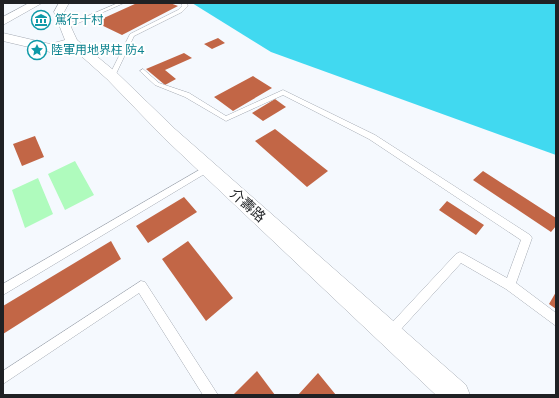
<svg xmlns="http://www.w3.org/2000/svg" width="559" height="398" font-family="Commissioner,'Noto Sans TC',sans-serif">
<rect width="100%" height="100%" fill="#f5f9fe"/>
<path fill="#affbbd" d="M 75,161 L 94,195 L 65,210 L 48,174 Z
M 38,178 L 53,214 L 25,228 L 12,190 Z"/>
<path fill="#41d9f0" d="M 192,3 L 556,3 L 556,155 L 271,52 Z"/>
<path fill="#c26646" d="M 137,3 L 170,3 L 178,6 L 122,35 L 95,22 Z
M 218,38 L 225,43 L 212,49 L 204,44 Z
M 184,53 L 192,58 L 165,70 L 176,79 L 165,85 L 146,69 Z
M 253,76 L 272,88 L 233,111 L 214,97 Z
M 275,99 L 286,107 L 263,121 L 252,113 Z
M 275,129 L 328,171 L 307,187 L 255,141 Z
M 35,136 L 44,157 L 22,166 L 13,144 Z
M 483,171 L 556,218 L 556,226 L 551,232 L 473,180 Z
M 184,197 L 197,212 L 148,243 L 136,226 Z
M 447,201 L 484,225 L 476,235 L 439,210 Z
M 111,241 L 121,259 L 3,334 L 3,306 Z
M 188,241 L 233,298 L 206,321 L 162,259 Z
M 556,292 L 556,309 L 549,304 Z
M 257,371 L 275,395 L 233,395 Z
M 318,373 L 336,395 L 298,395 Z"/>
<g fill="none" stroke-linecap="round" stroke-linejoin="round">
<g stroke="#a4aab3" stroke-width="1">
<path id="service" d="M 118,3 L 124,3 L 67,28 L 62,27 Z
M 182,3 L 186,3 L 188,6 L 182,12 L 134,36 L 115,76 L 110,77 L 109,76 L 130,34 L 178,10 L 182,6 Z
M 143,69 L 159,83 L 189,93 L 226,116 L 283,90 L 375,135 L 530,235 L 532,238 L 516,283 L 556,313 L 556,326 L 506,289 L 461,263 L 394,337 L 390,339 L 386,337 L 384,333 L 386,329 L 456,254 L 460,252 L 464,254 L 507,278 L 521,240 L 369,139 L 283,95 L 226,121 L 185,97 L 155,85 L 141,72 L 140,71 Z
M 208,165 L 212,168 L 211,170 L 3,295 L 3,284 Z
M 141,281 L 145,282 L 218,395 L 203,395 L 139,293 L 3,384 L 3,371 Z"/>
</g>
<g stroke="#a4aab3" stroke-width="1">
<path id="minor" d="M 29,3 L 42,3 L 3,25 L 3,17 Z
M 59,3 L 69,3 L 64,12 L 77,40 L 117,73 L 175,129 L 466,385 L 470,395 L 436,395 L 163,137 L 107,79 L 70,46 L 50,52 L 3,41 L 3,33 L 50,44 L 65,40 L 54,12 Z"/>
</g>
<use href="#service" fill="#fff" fill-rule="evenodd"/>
<use href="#minor" fill="#fff" fill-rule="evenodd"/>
</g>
<defs>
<g id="museum-ring" transform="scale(1)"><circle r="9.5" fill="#fff" stroke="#0f9aa8" stroke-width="1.5"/><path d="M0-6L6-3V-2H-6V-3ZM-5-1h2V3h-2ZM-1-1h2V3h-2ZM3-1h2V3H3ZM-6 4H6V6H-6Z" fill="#0f9aa8"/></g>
<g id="sight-ring" transform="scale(1)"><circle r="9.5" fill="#fff" stroke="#0f9aa8" stroke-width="1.5"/><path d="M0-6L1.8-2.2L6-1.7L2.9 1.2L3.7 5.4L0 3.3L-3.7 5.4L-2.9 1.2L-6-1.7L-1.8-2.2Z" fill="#0f9aa8"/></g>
</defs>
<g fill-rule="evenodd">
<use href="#museum-ring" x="41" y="20"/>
<use href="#sight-ring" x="37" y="50"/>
</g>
<g text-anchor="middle" stroke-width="4" stroke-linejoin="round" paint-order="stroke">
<g font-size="12" fill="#0d838f" stroke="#fff" text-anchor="start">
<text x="55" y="24">篤行十村</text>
<text x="51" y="54">陸軍用地界柱 防4</text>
</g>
<g font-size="14" fill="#1f2124" stroke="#fff">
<text transform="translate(248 205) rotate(42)" y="5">介壽路</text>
</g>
</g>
<rect width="559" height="398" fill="none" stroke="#1f2124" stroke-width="8"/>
</svg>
